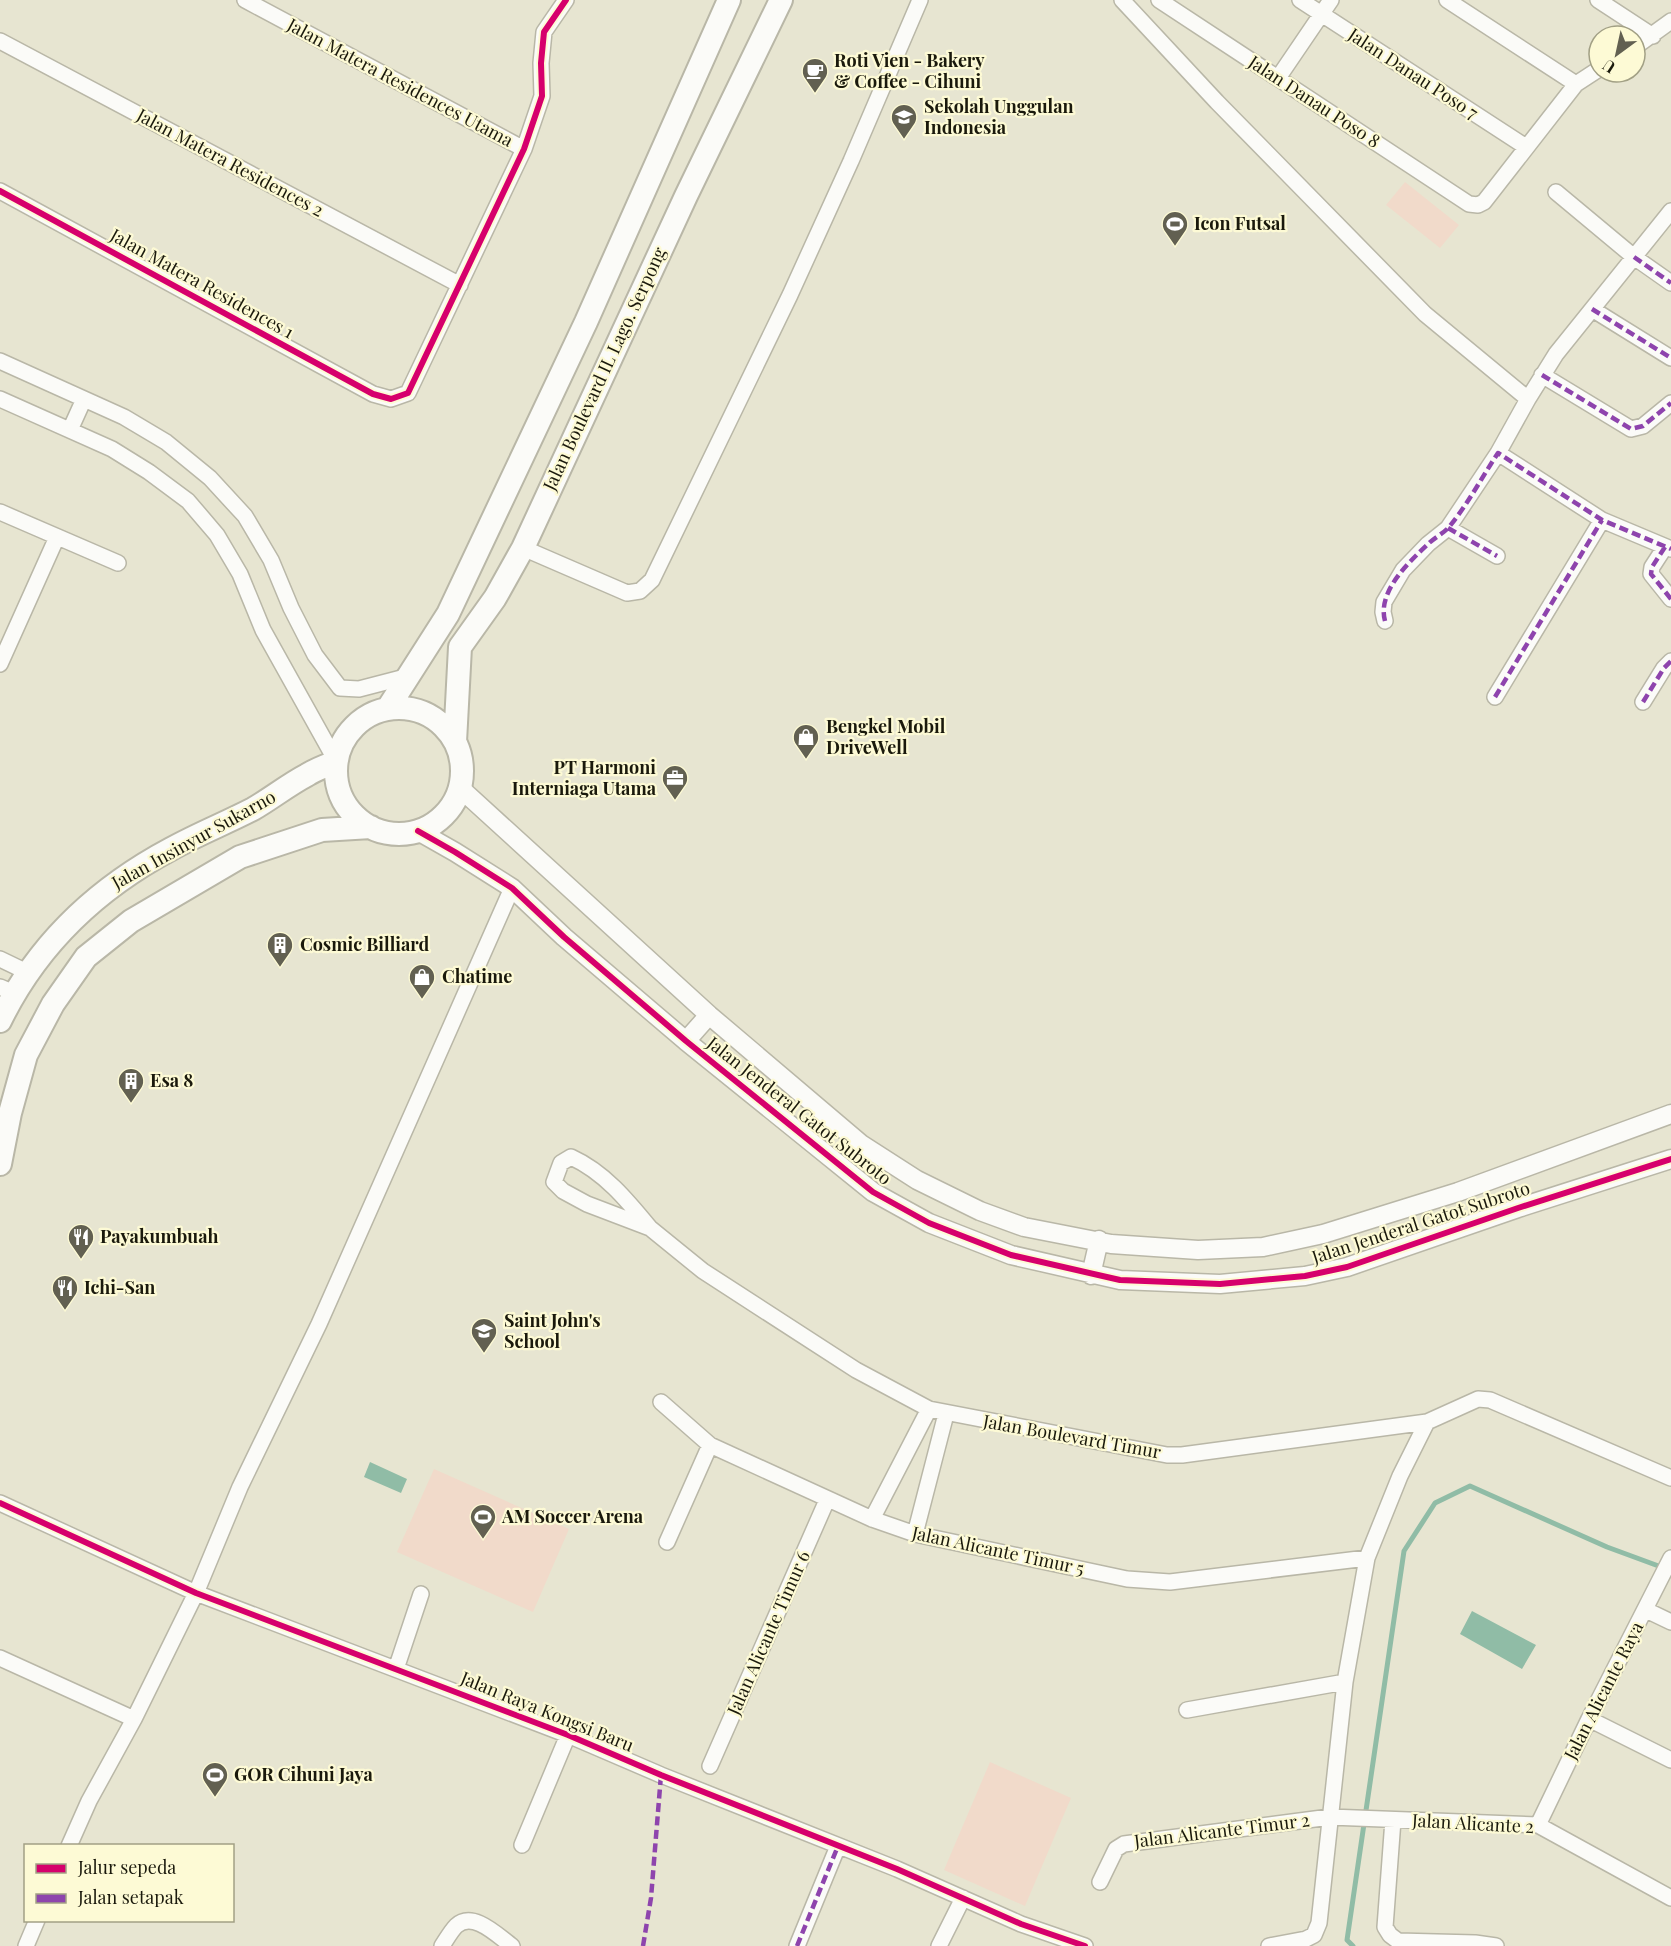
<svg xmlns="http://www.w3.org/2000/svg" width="1671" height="1946" font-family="'Playfair Display',serif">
<rect width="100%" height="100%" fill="#e7e5d1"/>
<path fill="#f1daca" d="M 1405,182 L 1459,225 L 1440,248 L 1386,205 Z
M 434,1469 L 569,1529 L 533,1612 L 397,1552 Z
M 990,1762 L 1071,1798 L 1025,1906 L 944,1870 Z"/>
<path fill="#90bca6" d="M 370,1462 L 407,1479 L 401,1493 L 364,1477 Z
M 1472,1611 L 1536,1645 L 1522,1669 L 1460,1634 Z"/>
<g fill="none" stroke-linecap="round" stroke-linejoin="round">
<path stroke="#90bca6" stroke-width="5" d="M 1353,1946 L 1347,1940 L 1404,1551 L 1435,1503 L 1470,1486 L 1607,1547 L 1664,1568"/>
<g stroke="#b9b7a7" stroke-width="18">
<path id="minor" d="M 245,0 L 524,149
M 1122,0 L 1217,102 L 1425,314 L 1528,399
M 1159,0 L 1469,204 L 1478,205 L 1484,202 L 1576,84 L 1599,69
M 1300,0 L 1526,147
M 1447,0 L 1576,84
M 1598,0 L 1653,36
M 0,41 L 460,285
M 1635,47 L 1671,21
M 1278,78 L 1331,0
M 0,191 L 373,394 L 391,399 L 408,393 L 524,149 L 542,96 L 541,63 L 544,32 L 566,0
M 1556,192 L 1634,257 L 1671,283
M 1592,309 L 1671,358
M 0,361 L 124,417 L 166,442 L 210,478 L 245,516 L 271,560 L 291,608 L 315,655 L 340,688 L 359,689 L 409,676
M 1542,375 L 1631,429 L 1643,426 L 1671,403
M 0,399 L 112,449 L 149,472 L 188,501 L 217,535 L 240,574 L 263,630 L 336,761
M 70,430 L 84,399
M 1498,453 L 1602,520 L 1671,549
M 0,512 L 118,563
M 1448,528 L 1497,556
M 1665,547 L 1652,567 L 1651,574 L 1671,599
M 523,548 L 627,593 L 640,591 L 652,580 L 790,295 L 851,161 L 920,0
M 1385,621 L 1383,612 L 1384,602 L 1403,570 L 1428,544 L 1448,528 L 1498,453 L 1528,399 L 1556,354 L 1671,211
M 0,664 L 57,537
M 1495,697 L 1602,520
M 1643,702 L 1664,668 L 1671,661
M 0,959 L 27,972
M 0,987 L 14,993
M 650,1228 C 627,1200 604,1172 571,1157 L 561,1163 L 554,1182 L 563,1191 L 587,1204 L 650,1228 L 703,1271 L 856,1370 L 929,1409 L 1167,1455 L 1182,1455 L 1427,1422 L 1478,1399 L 1490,1400 L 1671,1478
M 661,1402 L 710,1445 L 872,1519 L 915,1534 L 1127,1579 L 1170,1582 L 1367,1558
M 0,1503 L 196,1593 L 568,1735 L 661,1775 L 897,1869 L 1021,1924 L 1085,1946
M 872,1519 L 929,1409
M 915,1534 L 946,1414
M 667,1542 L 710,1445
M 1646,1610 L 1671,1622
M 0,1658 L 134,1719
M 396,1669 L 421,1594
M 1187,1710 L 1345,1682
M 1589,1719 L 1671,1760
M 710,1766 L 827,1500
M 1393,1820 L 1385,1927 L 1390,1935 L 1398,1941 L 1475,1943 L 1496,1946
M 1538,1825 L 1589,1719 L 1671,1558
M 522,1845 L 568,1735
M 69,1846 L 89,1801 L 134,1719 L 196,1593 L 240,1487 L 319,1324 L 512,888
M 1100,1882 L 1116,1849 L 1124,1844 L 1330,1817 L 1538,1825 L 1671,1898
M 26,1946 L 37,1920
M 442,1946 C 446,1940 451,1931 456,1926 C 473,1910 498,1936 512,1946
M 797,1946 L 838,1846
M 939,1946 L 963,1898
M 1269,1946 L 1306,1939 L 1314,1935 L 1319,1923 L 1345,1682 L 1367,1558 L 1400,1476 L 1427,1422"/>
</g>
<g stroke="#b9b7a7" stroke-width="21">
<path id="tertiary" d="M 460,788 L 709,1015 L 861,1144 L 917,1180 L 980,1211 L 1024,1227 L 1111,1244 L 1198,1250 L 1263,1247 L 1323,1234 L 1458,1192 L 1671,1114
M 418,831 L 455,852 L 512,888 L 564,937 L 686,1041 L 873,1192 L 929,1223 L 1011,1255 L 1120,1280 L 1220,1284 L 1305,1276 L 1347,1267 L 1518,1208 L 1671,1159
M 686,1041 L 709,1015
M 1091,1275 L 1099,1240"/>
</g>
<g stroke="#b9b7a7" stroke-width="26">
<path id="primary" d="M 388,708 L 448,614 L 586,322 L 729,0
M336 771a63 63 0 1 1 126 0a63 63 0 1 1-126 0Z
M 455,742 L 460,647 L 495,598 L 523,548 L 686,196 L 781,0
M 0,1021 C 37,945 96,889 171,849 C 198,834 226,823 253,809 C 272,798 288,785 307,775 C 316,769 327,766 336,761
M 0,1164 L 10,1113 L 26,1055 L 53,1004 L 86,957 L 131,921 L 240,857 L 322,830 L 371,827"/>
</g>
<use href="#minor" stroke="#fbfbf8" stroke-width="15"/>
<use href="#tertiary" stroke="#fbfbf8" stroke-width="18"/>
<use href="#primary" stroke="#fbfbf8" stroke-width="22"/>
<path stroke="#8e44ad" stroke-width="4.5" stroke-dasharray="9 4.5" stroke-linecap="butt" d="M 1634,257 L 1671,283
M 1592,309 L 1671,358
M 1542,375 L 1631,429 L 1643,426 L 1671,403
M 1448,528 L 1497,556
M 1665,547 L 1652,567 L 1651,574 L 1671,599
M 1385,621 C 1377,592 1408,563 1428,544 C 1434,538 1444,533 1449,527 C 1468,504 1482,477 1498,453 L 1602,520 L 1671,549
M 1495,697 L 1602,520
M 1643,702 L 1664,668 L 1671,661
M 643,1946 L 651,1898 L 661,1775
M 797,1946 L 838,1846"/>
<g stroke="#fdfad5" stroke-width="10">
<path id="cycleway" d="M 0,191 L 373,394 L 391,399 L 408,393 L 524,149 L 542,96 L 541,63 L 544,32 L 566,0
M 418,831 L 455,852 L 512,888 L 564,937 L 686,1041 L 873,1192 L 929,1223 L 1011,1255 L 1120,1280 L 1220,1284 L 1305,1276 L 1347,1267 L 1518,1208 L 1671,1159
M 0,1503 L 196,1593 L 568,1735 L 661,1775 L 897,1869 L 1021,1924 L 1085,1946"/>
</g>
<use href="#cycleway" stroke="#d6006c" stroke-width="6"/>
</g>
<defs>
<g id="cafe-pin" transform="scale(1.35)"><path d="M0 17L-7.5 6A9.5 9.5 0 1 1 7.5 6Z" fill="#626051" stroke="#fdfad5"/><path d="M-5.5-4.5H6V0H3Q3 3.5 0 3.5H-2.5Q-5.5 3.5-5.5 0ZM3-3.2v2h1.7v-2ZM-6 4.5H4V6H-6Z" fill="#fff"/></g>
<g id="school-pin" transform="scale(1.35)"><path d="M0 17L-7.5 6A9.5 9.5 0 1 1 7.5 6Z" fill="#626051" stroke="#fdfad5"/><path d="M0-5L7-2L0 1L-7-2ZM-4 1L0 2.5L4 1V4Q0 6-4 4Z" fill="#fff"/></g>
<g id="stadium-pin" transform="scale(1.35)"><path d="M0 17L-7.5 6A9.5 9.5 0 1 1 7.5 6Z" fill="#626051" stroke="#fdfad5"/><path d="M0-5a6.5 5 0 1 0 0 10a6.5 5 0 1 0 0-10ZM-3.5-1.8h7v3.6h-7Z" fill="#fff"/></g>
<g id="shop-pin" transform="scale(1.35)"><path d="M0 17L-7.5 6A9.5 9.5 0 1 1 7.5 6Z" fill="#626051" stroke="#fdfad5"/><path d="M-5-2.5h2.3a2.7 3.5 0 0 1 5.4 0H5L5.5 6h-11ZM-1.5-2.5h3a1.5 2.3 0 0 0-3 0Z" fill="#fff"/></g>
<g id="office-pin" transform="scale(1.35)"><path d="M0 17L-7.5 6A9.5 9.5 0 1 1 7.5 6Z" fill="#626051" stroke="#fdfad5"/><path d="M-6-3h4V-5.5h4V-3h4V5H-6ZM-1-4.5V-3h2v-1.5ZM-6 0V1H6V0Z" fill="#fff"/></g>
<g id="building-pin" transform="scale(1.35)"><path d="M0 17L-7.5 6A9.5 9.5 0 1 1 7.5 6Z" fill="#626051" stroke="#fdfad5"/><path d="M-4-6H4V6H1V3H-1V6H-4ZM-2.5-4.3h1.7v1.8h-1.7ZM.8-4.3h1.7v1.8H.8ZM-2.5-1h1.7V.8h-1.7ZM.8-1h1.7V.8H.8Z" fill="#fff"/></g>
<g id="restaurant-pin" transform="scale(1.35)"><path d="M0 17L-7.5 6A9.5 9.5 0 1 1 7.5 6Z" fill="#626051" stroke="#fdfad5"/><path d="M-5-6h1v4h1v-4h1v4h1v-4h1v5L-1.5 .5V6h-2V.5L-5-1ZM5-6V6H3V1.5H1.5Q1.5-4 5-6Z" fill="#fff"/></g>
</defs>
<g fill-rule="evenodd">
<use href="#cafe-pin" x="815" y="71"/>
<use href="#school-pin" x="904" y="117"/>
<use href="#stadium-pin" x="1175" y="224"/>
<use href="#shop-pin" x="806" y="737"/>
<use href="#office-pin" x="675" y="778"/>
<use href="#building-pin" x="280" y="945"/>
<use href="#shop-pin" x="422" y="977"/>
<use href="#building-pin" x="131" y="1081"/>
<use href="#restaurant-pin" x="81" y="1237"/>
<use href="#restaurant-pin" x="65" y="1288"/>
<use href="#school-pin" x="484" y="1331"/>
<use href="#stadium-pin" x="483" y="1517"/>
<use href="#stadium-pin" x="215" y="1775"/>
</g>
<g text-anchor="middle" stroke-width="4.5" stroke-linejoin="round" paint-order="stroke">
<g font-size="18" font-weight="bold" fill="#1a190c" stroke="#fdfad5" text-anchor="start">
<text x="834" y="67">Roti Vien - Bakery<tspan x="834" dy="21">&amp; Coffee - Cihuni</tspan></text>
<text x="924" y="113">Sekolah Unggulan<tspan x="924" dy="21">Indonesia</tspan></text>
<text x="1194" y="230">Icon Futsal</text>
<text x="826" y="733">Bengkel Mobil<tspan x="826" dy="21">DriveWell</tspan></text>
<text x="656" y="774" text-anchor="end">PT Harmoni<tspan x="656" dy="21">Interniaga Utama</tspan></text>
<text x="300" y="951">Cosmic Billiard</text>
<text x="442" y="983">Chatime</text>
<text x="150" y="1087">Esa 8</text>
<text x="100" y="1243">Payakumbuah</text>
<text x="84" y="1294">Ichi-San</text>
<text x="504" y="1327">Saint John's<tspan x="504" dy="21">School</tspan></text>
<text x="502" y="1523">AM Soccer Arena</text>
<text x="234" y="1781">GOR Cihuni Jaya</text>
</g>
<g font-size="18" fill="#1a190c" stroke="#fdfad5">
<text transform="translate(1413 74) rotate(33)" y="6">Jalan Danau Poso 7</text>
<text transform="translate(400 83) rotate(28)" y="6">Jalan Matera Residences Utama</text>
<text transform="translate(1314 102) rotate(33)" y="6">Jalan Danau Poso 8</text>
<text transform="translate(230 163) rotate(28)" y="6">Jalan Matera Residences 2</text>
<text transform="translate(202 284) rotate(29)" y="6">Jalan Matera Residences 1</text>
<text transform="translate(605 369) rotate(-65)" y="6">Jalan Boulevard IL Lago. Serpong</text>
<text transform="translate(194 840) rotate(-29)" y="6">Jalan Insinyur Sukarno</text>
<text transform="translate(799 1111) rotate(38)" y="6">Jalan Jenderal Gatot Subroto</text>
<text transform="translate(1421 1223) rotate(-18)" y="6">Jalan Jenderal Gatot Subroto</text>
<text transform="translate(1072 1437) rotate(10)" y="6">Jalan Boulevard Timur</text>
<text transform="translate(998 1551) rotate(12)" y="6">Jalan Alicante Timur 5</text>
<text transform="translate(769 1633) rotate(-66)" y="6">Jalan Alicante Timur 6</text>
<text transform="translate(1604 1691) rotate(-63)" y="6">Jalan Alicante Raya</text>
<text transform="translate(547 1712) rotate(22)" y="6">Jalan Raya Kongsi Baru</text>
<text transform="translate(1473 1824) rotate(3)" y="6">Jalan Alicante 2</text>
<text transform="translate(1222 1831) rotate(-7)" y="6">Jalan Alicante Timur 2</text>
</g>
</g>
<rect x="24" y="1844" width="210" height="78" fill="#fdfad5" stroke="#a2a085" stroke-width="1.5"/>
<rect x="36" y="1864" width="30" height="9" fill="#d6006c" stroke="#a2a085" stroke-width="1.5"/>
<text x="78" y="1874" font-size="18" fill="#1a190c">Jalur sepeda</text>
<rect x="36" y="1894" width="30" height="9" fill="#8e44ad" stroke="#a2a085" stroke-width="1.5"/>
<text x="78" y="1904" font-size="18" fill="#1a190c">Jalan setapak</text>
<g transform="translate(1617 54) rotate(213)"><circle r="28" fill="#fdfad5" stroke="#a2a085" stroke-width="1.5"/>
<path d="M0-4.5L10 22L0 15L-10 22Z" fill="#626051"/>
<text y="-9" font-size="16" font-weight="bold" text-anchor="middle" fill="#1a190c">U</text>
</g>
</svg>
